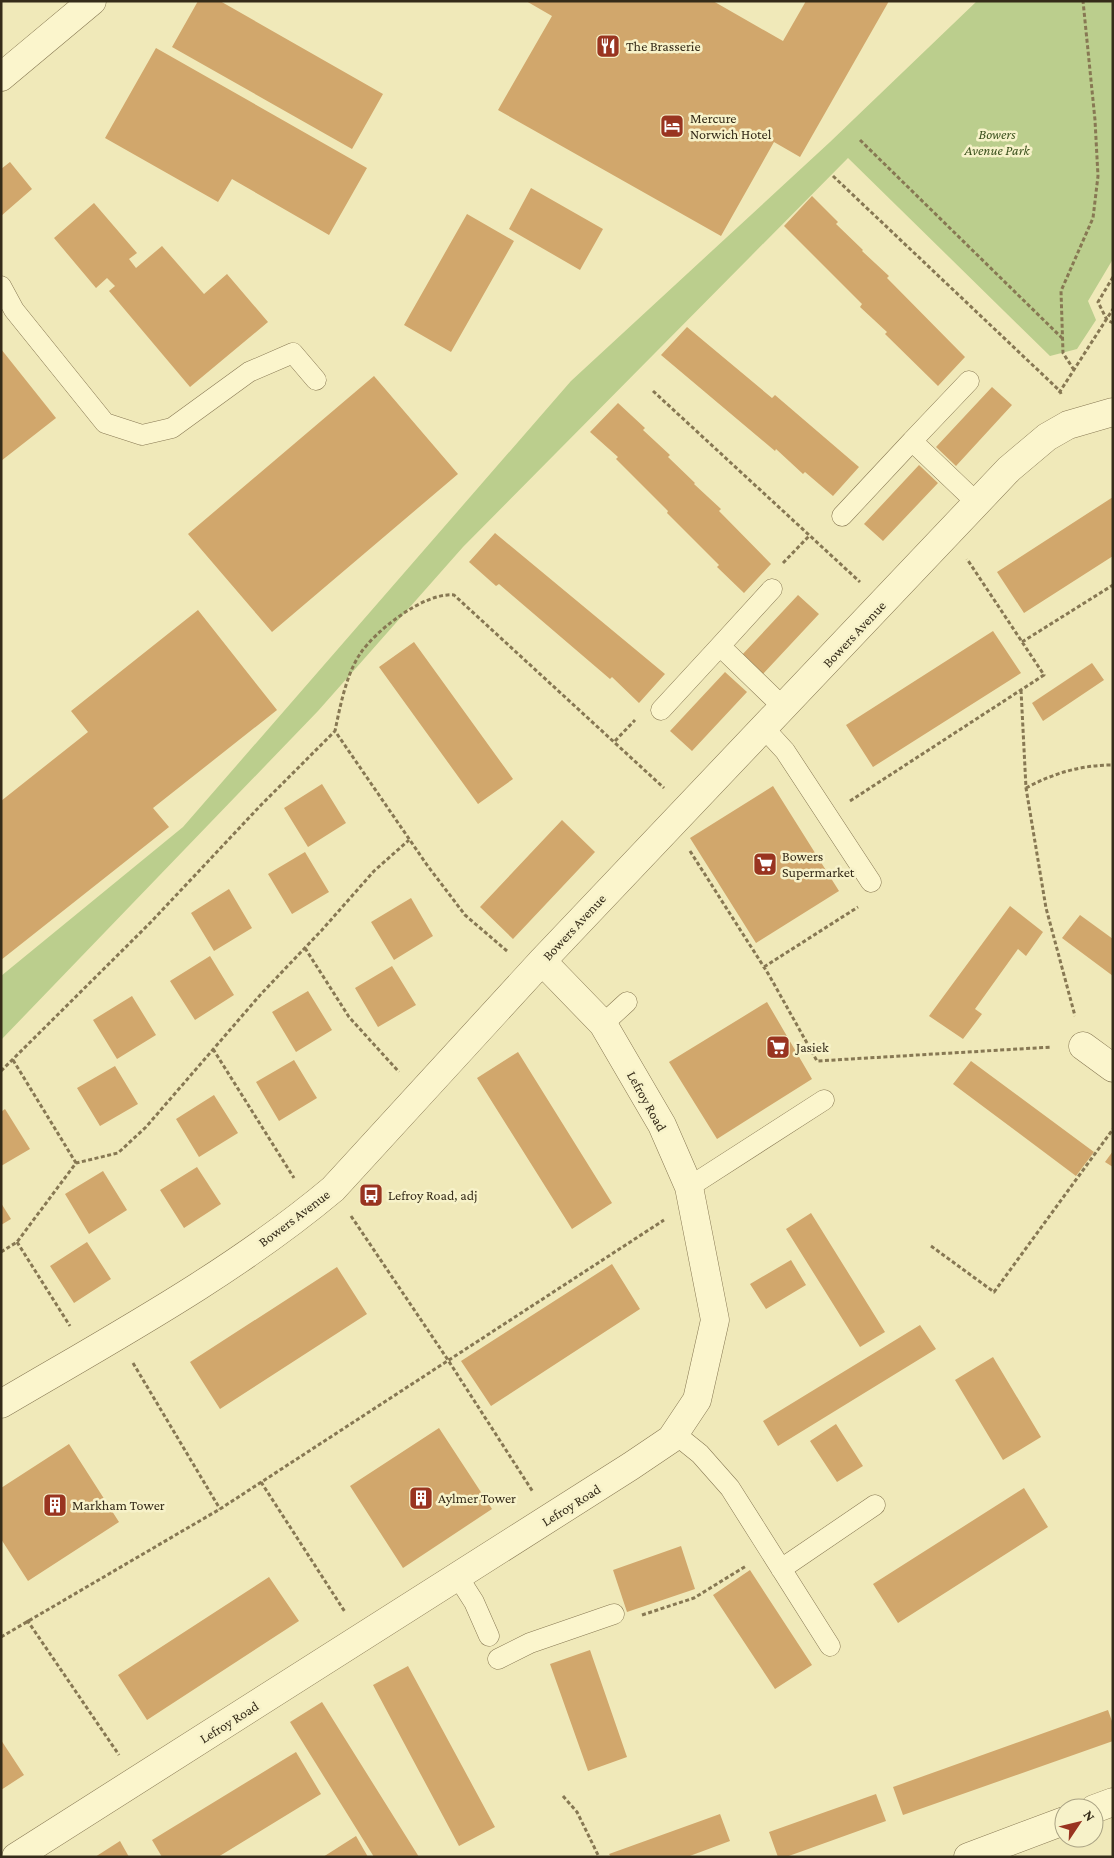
<svg xmlns="http://www.w3.org/2000/svg" width="1114" height="1858" font-family="'Crimson Pro',serif">
<rect width="100%" height="100%" fill="#f0e9b9"/>
<path fill="#bbce8d" d="M 977,1 L 1113,1 L 1113,259 L 1088,301 L 1096,320 L 1077,349 L 1050,356 L 848,158 L 463,547 L 318,711 L 1,1040 L 1,976 L 183,827 L 571,381 L 830,142 Z"/>
<path fill="#d1a76c" d="M 198,1 L 220,1 L 383,94 L 352,149 L 172,47 Z
M 526,1 L 713,1 L 783,41 L 806,1 L 889,1 L 800,157 L 774,142 L 721,236 L 498,110 L 552,16 Z
M 156,48 L 367,168 L 329,235 L 232,179 L 218,202 L 105,138 Z
M 10,162 L 32,189 L 1,216 L 1,169 Z
M 531,188 L 603,229 L 580,270 L 509,229 Z
M 812,196 L 838,222 L 836,224 L 863,250 L 862,251 L 889,276 L 887,278 L 965,357 L 938,386 L 885,334 L 887,332 L 860,307 L 862,304 L 784,226 Z
M 94,203 L 137,253 L 129,259 L 136,268 L 162,246 L 204,294 L 227,274 L 268,322 L 190,387 L 109,291 L 115,286 L 107,278 L 96,288 L 54,238 Z
M 467,214 L 514,241 L 451,352 L 404,325 Z
M 687,327 L 772,398 L 775,395 L 859,467 L 833,496 L 805,472 L 803,474 L 776,449 L 775,451 L 661,355 Z
M 1,349 L 56,418 L 1,461 Z
M 374,376 L 458,474 L 272,632 L 188,534 Z
M 992,387 L 1012,405 L 956,466 L 936,447 Z
M 618,403 L 645,428 L 643,430 L 670,455 L 668,457 L 695,483 L 694,484 L 721,509 L 719,511 L 771,564 L 744,593 L 717,567 L 719,565 L 667,513 L 668,511 L 616,459 L 618,457 L 590,432 Z
M 919,465 L 938,483 L 883,541 L 864,524 Z
M 1113,497 L 1113,556 L 1024,613 L 997,572 Z
M 495,533 L 665,674 L 639,703 L 612,677 L 610,679 L 499,584 L 496,586 L 469,562 Z
M 798,595 L 819,614 L 762,675 L 741,656 Z
M 198,610 L 277,710 L 153,808 L 169,827 L 1,960 L 1,801 L 88,732 L 71,711 Z
M 993,631 L 1021,673 L 873,767 L 846,725 Z
M 414,642 L 513,779 L 478,804 L 379,667 Z
M 1092,663 L 1104,680 L 1043,721 L 1032,703 Z
M 725,672 L 747,692 L 692,751 L 670,731 Z
M 322,784 L 346,823 L 308,847 L 284,808 Z
M 773,786 L 839,891 L 756,943 L 690,838 Z
M 562,820 L 595,852 L 513,939 L 480,907 Z
M 305,852 L 329,892 L 292,914 L 268,874 Z
M 229,889 L 252,928 L 214,951 L 191,913 Z
M 411,898 L 433,936 L 394,960 L 371,922 Z
M 1010,906 L 1043,932 L 1026,956 L 1018,949 L 975,1009 L 982,1014 L 963,1039 L 929,1016 Z
M 1080,915 L 1113,939 L 1113,976 L 1062,938 Z
M 210,956 L 234,995 L 195,1020 L 170,981 Z
M 392,966 L 416,1005 L 378,1027 L 355,988 Z
M 308,991 L 332,1030 L 296,1052 L 272,1012 Z
M 132,996 L 156,1035 L 117,1059 L 93,1020 Z
M 767,1002 L 812,1079 L 717,1139 L 669,1062 Z
M 518,1052 L 612,1203 L 572,1229 L 477,1078 Z
M 294,1060 L 317,1098 L 279,1121 L 256,1082 Z
M 971,1061 L 1094,1152 L 1076,1176 L 953,1084 Z
M 115,1066 L 138,1104 L 100,1126 L 77,1088 Z
M 214,1095 L 238,1133 L 199,1157 L 176,1119 Z
M 5,1109 L 30,1149 L 1,1166 L 1,1112 Z
M 1113,1151 L 1113,1167 L 1105,1162 Z
M 197,1167 L 221,1204 L 184,1228 L 160,1190 Z
M 103,1171 L 127,1210 L 89,1234 L 65,1194 Z
M 1,1203 L 11,1219 L 1,1225 Z
M 811,1213 L 885,1332 L 860,1347 L 786,1229 Z
M 87,1242 L 111,1279 L 74,1303 L 50,1266 Z
M 791,1260 L 806,1285 L 766,1309 L 750,1284 Z
M 612,1264 L 640,1309 L 491,1406 L 461,1361 Z
M 337,1267 L 367,1314 L 220,1409 L 190,1362 Z
M 920,1325 L 936,1349 L 778,1446 L 763,1421 Z
M 993,1357 L 1041,1437 L 1003,1460 L 955,1380 Z
M 836,1424 L 863,1466 L 837,1482 L 810,1441 Z
M 439,1428 L 492,1509 L 403,1568 L 350,1486 Z
M 69,1444 L 119,1522 L 28,1581 L 1,1539 L 1,1488 Z
M 1024,1488 L 1048,1527 L 898,1623 L 873,1584 Z
M 681,1546 L 695,1589 L 627,1612 L 613,1570 Z
M 750,1570 L 812,1665 L 775,1689 L 713,1595 Z
M 269,1577 L 299,1621 L 147,1720 L 118,1675 Z
M 590,1650 L 627,1757 L 588,1771 L 550,1664 Z
M 408,1666 L 495,1827 L 459,1846 L 373,1685 Z
M 322,1702 L 419,1857 L 374,1857 L 290,1722 Z
M 1108,1710 L 1113,1724 L 1113,1741 L 903,1815 L 893,1787 Z
M 1,1740 L 24,1775 L 1,1790 Z
M 296,1752 L 321,1794 L 218,1857 L 162,1857 L 152,1840 Z
M 876,1794 L 886,1821 L 786,1857 L 778,1857 L 769,1832 Z
M 720,1814 L 730,1841 L 687,1857 L 611,1857 L 609,1854 Z
M 356,1836 L 368,1857 L 323,1857 Z
M 120,1841 L 129,1857 L 95,1857 Z"/>
<g fill="none" stroke-linecap="round" stroke-linejoin="round">
<g stroke="#877853" stroke-width="21">
<path id="service" d="M 1,286 L 14,310 L 105,423 L 142,435 L 172,428 L 249,372 L 293,353 L 316,380
M 969,381 L 912,441 L 977,503
M 842,516 L 912,441
M 772,589 L 720,646 L 784,708
M 661,710 L 720,646
M 764,728 L 785,751 L 871,882
M 603,1024 L 627,1002
M 689,1187 L 824,1100
M 674,1433 L 700,1454 L 730,1488 L 830,1646
M 781,1569 L 875,1505
M 458,1577 L 474,1602 L 489,1636
M 498,1659 L 530,1643 L 614,1614"/>
</g>
<g stroke="#877853" stroke-width="29">
<path id="minor" d="M 1,77 L 92,1
M 1083,1046 L 1113,1068
M 1,1404 C 113,1338 233,1273 333,1189 L 542,961 L 1009,469 L 1047,437 L 1068,425 L 1113,412
M 1094,1809 L 1113,1802
M 16,1857 L 631,1466 L 671,1439 L 697,1400 L 715,1320 L 689,1187 L 662,1125 L 603,1024 L 542,961
M 968,1857 L 1064,1821"/>
</g>
<path stroke="#877853" stroke-width="3" stroke-dasharray="4 2.5" stroke-linecap="butt" d="M 860,140 L 1062,338
M 833,176 L 1060,391 L 1061,394
M 1113,277 L 1098,302 L 1107,320 L 1113,323
M 1074,370 L 1063,353 L 1061,291 L 1093,218 L 1098,176 L 1095,120 L 1083,1
M 653,391 L 860,582
M 1059,393 L 1113,309
M 783,563 L 810,535
M 1022,642 L 1113,585
M 1021,690 L 1026,788 L 1046,908 L 1075,1016
M 615,741 L 635,720
M 1026,788 C 1054,773 1081,765 1113,765
M 850,801 L 1044,675 L 967,559
M 690,851 L 769,975 L 817,1061 L 1052,1047
M 305,948 L 349,1017 L 399,1072
M 507,951 L 465,915 L 427,865 L 335,731 C 340,707 346,675 360,654 C 375,631 424,592 454,595 L 664,788
M 764,967 L 858,907
M 213,1049 L 294,1178
M 13,1060 L 76,1163
M 1,1071 L 151,922 L 261,805 L 335,731
M 351,1216 L 448,1360 L 533,1492
M 17,1242 L 70,1326
M 931,1246 L 994,1292 L 1113,1129
M 1,1252 L 17,1242 L 76,1163 L 118,1153 L 146,1127 L 261,994 L 321,931 L 374,871 L 409,840
M 133,1363 L 220,1509
M 261,1482 L 345,1612
M 642,1615 L 694,1598 L 746,1566
M 27,1620 L 119,1755
M 1,1637 L 220,1509 L 664,1220
M 563,1796 L 577,1812 L 599,1857"/>
<use href="#service" stroke="#fbf5cc" stroke-width="20"/>
<use href="#minor" stroke="#fbf5cc" stroke-width="28"/>
</g>
<defs>
<g id="restaurant-square" transform="scale(1.25)"><rect x="-9" y="-9" width="18" height="18" rx="4" fill="#993420" stroke="#f7f2c9"/><path d="M-5-6h1v4h1v-4h1v4h1v-4h1v5L-1.5 .5V6h-2V.5L-5-1ZM5-6V6H3V1.5H1.5Q1.5-4 5-6Z" fill="#fff"/></g>
<g id="hotel-square" transform="scale(1.25)"><rect x="-9" y="-9" width="18" height="18" rx="4" fill="#993420" stroke="#f7f2c9"/><path d="M-6-4.5h1.5V1H6V5H4.5V3h-9V5H-6ZM-4 0a1.8 1.8 0 1 1 3.6 0ZM.5 0V-2.5h3Q6-2.5 6 0Z" fill="#fff"/></g>
<g id="supermarket-square" transform="scale(1.25)"><rect x="-9" y="-9" width="18" height="18" rx="4" fill="#993420" stroke="#f7f2c9"/><path d="M-6-5.5h2.5l.6 2H6L4.5 2H-2.5L-4.4-4H-6ZM-1.5 3.2a1.3 1.3 0 1 0 .1 0ZM3 3.2a1.3 1.3 0 1 0 .1 0Z" fill="#fff"/></g>
<g id="bus-square" transform="scale(1.25)"><rect x="-9" y="-9" width="18" height="18" rx="4" fill="#993420" stroke="#f7f2c9"/><path d="M-5-6H5V4H4V6H2V4H-2V6H-4V4H-5ZM-3.5-4V0h7V-4ZM-3.5 1.2v1.5H-2V1.2ZM2 1.2v1.5H3.5V1.2Z" fill="#fff"/></g>
<g id="building-square" transform="scale(1.25)"><rect x="-9" y="-9" width="18" height="18" rx="4" fill="#993420" stroke="#f7f2c9"/><path d="M-4-6H4V6H1V3H-1V6H-4ZM-2.5-4.3h1.7v1.8h-1.7ZM.8-4.3h1.7v1.8H.8ZM-2.5-1h1.7V.8h-1.7ZM.8-1h1.7V.8H.8Z" fill="#fff"/></g>
</defs>
<g fill-rule="evenodd">
<use href="#restaurant-square" x="608" y="46"/>
<use href="#hotel-square" x="672" y="126"/>
<use href="#supermarket-square" x="765" y="864"/>
<use href="#supermarket-square" x="778" y="1047"/>
<use href="#bus-square" x="371" y="1195"/>
<use href="#building-square" x="421" y="1498"/>
<use href="#building-square" x="55" y="1505"/>
</g>
<g text-anchor="middle" stroke-width="5" stroke-linejoin="round" paint-order="stroke">
<g font-size="14" fill="#352b19" stroke="#f7f2c9" text-anchor="start">
<text x="626" y="51">The Brasserie</text>
<text x="690" y="123">Mercure<tspan x="690" dy="16">Norwich Hotel</tspan></text>
<text x="782" y="861">Bowers<tspan x="782" dy="16">Supermarket</tspan></text>
<text x="796" y="1052">Jasiek</text>
<text x="388" y="1200">Lefroy Road, adj</text>
<text x="438" y="1503">Aylmer Tower</text>
<text x="72" y="1510">Markham Tower</text>
</g>
<g font-size="14" font-style="italic" fill="#3c521e" stroke="#f7f2c9">
<text x="997" y="139">Bowers<tspan x="997" dy="16">Avenue Park</tspan></text>
</g>
<g font-size="14" fill="#352b19" stroke="#f7f2c9">
<text transform="translate(854 634) rotate(-47)" y="5">Bowers Avenue</text>
<text transform="translate(574 927) rotate(-47)" y="5">Bowers Avenue</text>
<text transform="translate(647 1101) rotate(61)" y="5">Lefroy Road</text>
<text transform="translate(294 1218) rotate(-37)" y="5">Bowers Avenue</text>
<text transform="translate(571 1505) rotate(-32)" y="5">Lefroy Road</text>
<text transform="translate(229 1722) rotate(-32)" y="5">Lefroy Road</text>
</g>
</g>
<rect width="1114" height="1858" fill="none" stroke="#352b19" stroke-width="5"/>
<g transform="translate(1079 1823) rotate(55)"><circle r="24" fill="#f7f2c9" stroke="#a9a283"/>
<path d="M0-4L9 19L0 12L-9 19Z" fill="#993420"/>
<text y="-8" font-size="14" font-weight="bold" text-anchor="middle" fill="#352b19">N</text>
</g>
</svg>
